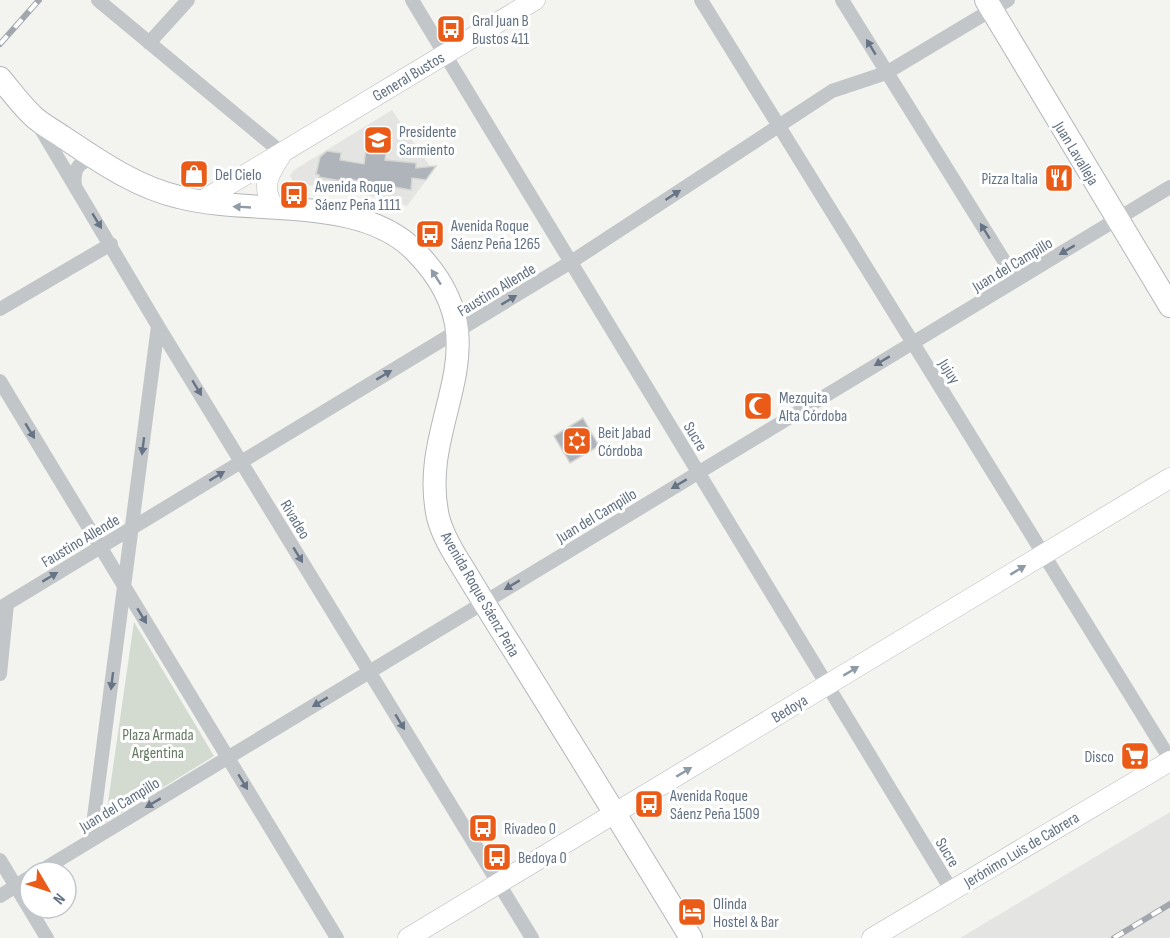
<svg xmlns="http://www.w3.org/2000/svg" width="1170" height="938" font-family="'Sofia Sans Condensed',sans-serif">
<rect width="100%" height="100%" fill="#f3f4ef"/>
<path fill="#e4e5e3" d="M 392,110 L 433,171 L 407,206 L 392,200 L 296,183 L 292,180 L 290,175 L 294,170 Z
M 1170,812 L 1170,938 L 960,938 Z"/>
<path fill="#d3dbd0" d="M 134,622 L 214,756 L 105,823 Z"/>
<path fill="#aeb4ba" stroke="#d5d5d2" stroke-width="1.5" d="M 368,135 L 388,138 L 385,160 L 416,163 L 416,168 L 436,166 L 426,180 L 412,178 L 411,190 L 341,178 L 341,181 L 319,177 L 319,175 L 316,174 L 320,157 L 327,151 L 341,153 L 340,160 L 364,164 Z
M 583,418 L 599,446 L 570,463 L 554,436 Z"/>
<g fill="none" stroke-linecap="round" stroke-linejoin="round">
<g stroke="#b5b9be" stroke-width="21">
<path id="secondary" d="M 200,202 L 535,0
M 274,208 C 260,185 269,175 281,155
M 408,938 L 1170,478
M 872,938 L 1170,761"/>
</g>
<g stroke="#b3b7bb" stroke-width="24">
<path id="primary" d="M 986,0 L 1170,306
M 0,78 C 11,91 21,105 33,116 C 41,124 53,130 63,137 C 99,161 136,187 179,197 C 251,216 361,194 416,252 C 508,346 416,418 438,517 C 443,537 455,555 466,573 C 482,599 498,626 515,652 C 574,747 633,842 691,938"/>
</g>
<path stroke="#c3c6c9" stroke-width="14" d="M 98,0 L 282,153
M 412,0 L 952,891
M 701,0 L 1170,759
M 842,0 L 1016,280
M 149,43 L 188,0
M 39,126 L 158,326 L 532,938
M 75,185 C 73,169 79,161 95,158
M 0,309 L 111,244
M 0,381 L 337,938
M 0,608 L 571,262 L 832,91 L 886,73 L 1008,0
M 0,674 L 7,604
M 91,840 L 158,326
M 0,860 L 47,938
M 39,872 L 1170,187
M 0,896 L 30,877"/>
<use href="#secondary" stroke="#fff" stroke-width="20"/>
<use href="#primary" stroke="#fff" stroke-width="22"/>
<g stroke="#a2a7ae" stroke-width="6">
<path id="rail" d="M 0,44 L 39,0
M 1114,938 L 1170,904"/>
</g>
<use href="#rail" stroke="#fff" stroke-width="4" stroke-dasharray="11" stroke-linecap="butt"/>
</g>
<defs><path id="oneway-solid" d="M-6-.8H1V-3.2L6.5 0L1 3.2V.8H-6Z" transform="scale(1.5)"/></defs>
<g fill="#667486">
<use href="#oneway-solid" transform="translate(871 47) rotate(-121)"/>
<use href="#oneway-solid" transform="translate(673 195) rotate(-33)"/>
<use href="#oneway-solid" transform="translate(97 221) rotate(59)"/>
<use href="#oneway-solid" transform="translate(985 231) rotate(-122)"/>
<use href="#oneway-solid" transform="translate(1067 250) rotate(149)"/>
<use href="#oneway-solid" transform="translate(509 300) rotate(-31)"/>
<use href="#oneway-solid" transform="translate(882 361) rotate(149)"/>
<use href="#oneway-solid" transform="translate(384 375) rotate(-31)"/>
<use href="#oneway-solid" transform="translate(197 388) rotate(59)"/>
<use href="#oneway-solid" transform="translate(30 431) rotate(59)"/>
<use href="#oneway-solid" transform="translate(143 446) rotate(97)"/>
<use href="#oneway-solid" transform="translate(217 476) rotate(-31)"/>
<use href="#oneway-solid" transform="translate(679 484) rotate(149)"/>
<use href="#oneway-solid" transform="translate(298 555) rotate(59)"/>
<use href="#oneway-solid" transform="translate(50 577) rotate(-31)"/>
<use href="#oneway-solid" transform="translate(512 585) rotate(149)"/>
<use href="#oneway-solid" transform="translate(142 616) rotate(59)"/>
<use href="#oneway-solid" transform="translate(112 681) rotate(97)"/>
<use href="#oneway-solid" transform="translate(320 702) rotate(149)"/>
<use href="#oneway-solid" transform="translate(400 722) rotate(59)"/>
<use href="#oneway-solid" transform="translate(243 782) rotate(59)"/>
<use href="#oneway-solid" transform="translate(153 803) rotate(149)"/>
</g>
<g fill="#909ba8">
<use href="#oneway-solid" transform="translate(242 207) rotate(-177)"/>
<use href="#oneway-solid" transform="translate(436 277) rotate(-123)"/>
<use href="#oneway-solid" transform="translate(1018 570) rotate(-31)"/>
<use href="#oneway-solid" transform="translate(851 671) rotate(-31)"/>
<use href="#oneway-solid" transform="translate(684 772) rotate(-31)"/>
</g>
<defs>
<g id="bus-square" transform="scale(1.5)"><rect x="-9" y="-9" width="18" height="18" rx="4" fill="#eb5b18" stroke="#fff"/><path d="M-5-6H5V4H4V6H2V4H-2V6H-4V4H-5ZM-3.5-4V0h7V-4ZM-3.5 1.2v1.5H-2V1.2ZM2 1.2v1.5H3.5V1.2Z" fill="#fff"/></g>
<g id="school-square" transform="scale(1.5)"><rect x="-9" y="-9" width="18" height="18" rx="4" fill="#eb5b18" stroke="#fff"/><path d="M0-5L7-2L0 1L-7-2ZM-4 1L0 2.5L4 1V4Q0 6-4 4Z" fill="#fff"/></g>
<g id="shop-square" transform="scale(1.5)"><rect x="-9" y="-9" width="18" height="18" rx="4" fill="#eb5b18" stroke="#fff"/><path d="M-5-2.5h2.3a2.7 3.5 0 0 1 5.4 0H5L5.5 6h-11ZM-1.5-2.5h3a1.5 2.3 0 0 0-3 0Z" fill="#fff"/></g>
<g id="restaurant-square" transform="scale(1.5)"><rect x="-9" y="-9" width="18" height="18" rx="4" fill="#eb5b18" stroke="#fff"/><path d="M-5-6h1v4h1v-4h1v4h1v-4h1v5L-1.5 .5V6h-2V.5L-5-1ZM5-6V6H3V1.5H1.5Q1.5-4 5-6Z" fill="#fff"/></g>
<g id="mosque-square" transform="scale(1.5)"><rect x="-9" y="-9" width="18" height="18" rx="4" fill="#eb5b18" stroke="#fff"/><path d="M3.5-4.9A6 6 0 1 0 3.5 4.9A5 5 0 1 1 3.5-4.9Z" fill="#fff"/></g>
<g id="synagogue-square" transform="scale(1.5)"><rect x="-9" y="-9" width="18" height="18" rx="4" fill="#eb5b18" stroke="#fff"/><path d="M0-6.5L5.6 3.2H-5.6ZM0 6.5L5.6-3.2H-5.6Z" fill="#fff"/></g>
<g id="supermarket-square" transform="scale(1.5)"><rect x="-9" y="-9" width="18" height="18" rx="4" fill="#eb5b18" stroke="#fff"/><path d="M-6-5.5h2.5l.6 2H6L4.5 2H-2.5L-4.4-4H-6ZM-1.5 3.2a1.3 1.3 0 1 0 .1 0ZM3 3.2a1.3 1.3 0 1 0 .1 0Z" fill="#fff"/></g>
<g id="hotel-square" transform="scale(1.5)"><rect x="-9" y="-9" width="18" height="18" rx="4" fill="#eb5b18" stroke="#fff"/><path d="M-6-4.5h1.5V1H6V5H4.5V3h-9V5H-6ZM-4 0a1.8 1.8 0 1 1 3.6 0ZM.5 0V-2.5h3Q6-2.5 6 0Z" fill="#fff"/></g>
</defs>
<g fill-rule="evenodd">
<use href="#bus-square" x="451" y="29"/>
<use href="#school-square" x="378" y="140"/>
<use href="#shop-square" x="194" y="174"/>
<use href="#restaurant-square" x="1059" y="178"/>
<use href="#bus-square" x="294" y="195"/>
<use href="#bus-square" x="430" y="234"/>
<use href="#mosque-square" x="758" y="406"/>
<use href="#synagogue-square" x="577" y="441"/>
<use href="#supermarket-square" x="1135" y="756"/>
<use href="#bus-square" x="649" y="804"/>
<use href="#bus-square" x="483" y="828"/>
<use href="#bus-square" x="497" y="857"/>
<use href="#hotel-square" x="692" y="912"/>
</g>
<g text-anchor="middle" stroke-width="6" stroke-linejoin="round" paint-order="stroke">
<g font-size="16" fill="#617082" stroke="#fff" text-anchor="start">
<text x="472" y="26">Gral Juan B<tspan x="472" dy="18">Bustos 411</tspan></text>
<text x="399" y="137">Presidente<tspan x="399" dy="18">Sarmiento</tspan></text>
<text x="215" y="180">Del Cielo</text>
<text x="1038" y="184" text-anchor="end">Pizza Italia</text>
<text x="315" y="192">Avenida Roque<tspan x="315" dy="18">Sáenz Peña 1111</tspan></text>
<text x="451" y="231">Avenida Roque<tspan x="451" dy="18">Sáenz Peña 1265</tspan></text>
<text x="779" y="403">Mezquita<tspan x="779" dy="18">Alta Córdoba</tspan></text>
<text x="598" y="438">Beit Jabad<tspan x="598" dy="18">Córdoba</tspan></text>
<text x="1114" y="762" text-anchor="end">Disco</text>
<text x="670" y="801">Avenida Roque<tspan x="670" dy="18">Sáenz Peña 1509</tspan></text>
<text x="504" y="834">Rivadeo 0</text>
<text x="518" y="863">Bedoya 0</text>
<text x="713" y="909">Olinda<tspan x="713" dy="18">Hostel &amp; Bar</tspan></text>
</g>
<g font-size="16" fill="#617082" stroke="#fff">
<text transform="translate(408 76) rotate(-31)" y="6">General Bustos</text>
<text transform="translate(1077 153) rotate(59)" y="6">Juan Lavalleja</text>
<text transform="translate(1012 264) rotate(-31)" y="6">Juan del Campillo</text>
<text transform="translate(496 289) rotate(-31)" y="6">Faustino Allende</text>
<text transform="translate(950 371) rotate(58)" y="6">Jujuy</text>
<text transform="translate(696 436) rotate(59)" y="6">Sucre</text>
<text transform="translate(596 515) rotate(-31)" y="6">Juan del Campillo</text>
<text transform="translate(296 519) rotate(59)" y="6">Rivadeo</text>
<text transform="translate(80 540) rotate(-31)" y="6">Faustino Allende</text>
<text transform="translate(481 594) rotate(60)" y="6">Avenida Roque Sáenz Peña</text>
<text transform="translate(789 708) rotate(-31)" y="6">Bedoya</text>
<text transform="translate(119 804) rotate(-31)" y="6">Juan del Campillo</text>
<text transform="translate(1021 849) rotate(-31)" y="6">Jerónimo Luis de Cabrera</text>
<text transform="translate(948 852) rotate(59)" y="6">Sucre</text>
</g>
<g font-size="16" fill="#637960" stroke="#fff">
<text x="158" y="740">Plaza Armada<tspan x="158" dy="18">Argentina</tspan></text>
</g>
</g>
<g transform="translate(48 890) rotate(129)"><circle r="28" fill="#ffffff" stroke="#c0c6cd" stroke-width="1.5"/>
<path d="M0-4.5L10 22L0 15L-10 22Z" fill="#eb5b18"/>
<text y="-9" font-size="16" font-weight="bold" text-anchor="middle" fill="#617082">N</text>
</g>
</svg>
